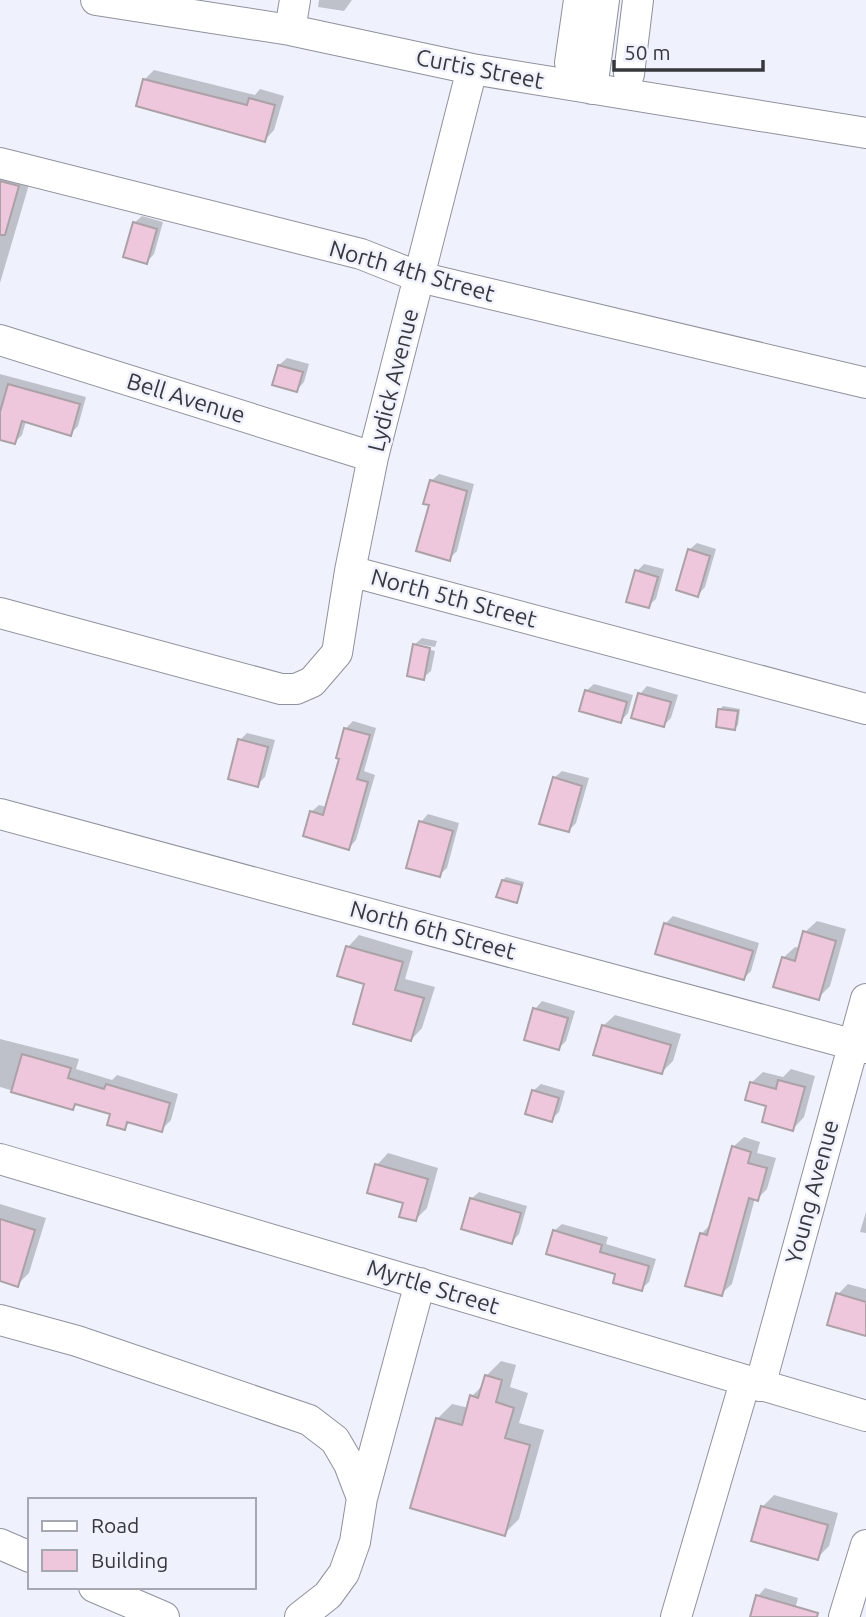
<svg xmlns="http://www.w3.org/2000/svg" width="866" height="1617" font-family="Ubuntu,sans-serif">
<rect width="100%" height="100%" fill="#eff2fd"/>
<path fill="#0003" d="M 319,0 L 352,0 L 344,11 L 318,7 Z
M 154,70 L 255,95 L 260,89 L 284,96 L 274,130 L 265,140 L 144,80 Z
M 0,156 L 33,171 L 0,283 Z
M 142,216 L 163,222 L 154,254 L 147,262 L 134,223 Z
M 287,358 L 309,364 L 304,382 L 297,390 L 279,365 Z
M 0,374 L 86,397 L 78,426 L 70,434 L 26,421 L 22,435 L 15,442 L 0,438 Z
M 439,474 L 474,484 L 457,551 L 449,559 L 431,504 L 431,481 Z
M 697,543 L 716,549 L 705,587 L 698,595 L 689,550 Z
M 644,564 L 664,569 L 656,599 L 648,606 L 637,571 Z
M 422,638 L 437,641 L 435,647 L 418,644 L 418,647 L 435,651 L 431,671 L 423,678 L 414,645 Z
M 594,684 L 633,695 L 628,713 L 621,721 L 586,691 Z
M 647,686 L 678,695 L 671,718 L 664,725 L 640,694 Z
M 723,706 L 740,709 L 738,725 L 735,728 L 720,709 Z
M 353,721 L 376,728 L 364,771 L 375,775 L 356,840 L 349,848 L 311,812 L 319,805 L 327,807 L 341,758 L 346,728 Z
M 247,733 L 275,740 L 265,777 L 257,785 L 240,740 Z
M 562,771 L 589,778 L 576,823 L 569,830 L 554,778 Z
M 428,814 L 459,823 L 447,868 L 439,875 L 421,822 Z
M 506,877 L 524,882 L 519,898 L 516,901 L 503,880 Z
M 673,916 L 759,943 L 751,971 L 744,978 L 665,924 Z
M 817,921 L 846,929 L 830,986 L 818,998 L 783,958 L 795,947 L 801,948 L 805,932 Z
M 359,935 L 413,951 L 405,979 L 435,987 L 422,1028 L 411,1040 L 366,983 L 348,947 Z
M 542,1001 L 575,1011 L 566,1041 L 559,1048 L 535,1009 Z
M 615,1015 L 681,1034 L 673,1061 L 662,1072 L 603,1026 Z
M 0,1039 L 79,1059 L 76,1069 L 112,1080 L 117,1075 L 178,1094 L 171,1120 L 161,1130 L 131,1121 L 124,1128 L 112,1113 L 78,1103 L 73,1108 L 0,1087 Z
M 791,1069 L 815,1076 L 804,1117 L 793,1129 L 751,1083 L 763,1072 L 783,1077 Z
M 541,1084 L 565,1091 L 559,1112 L 551,1120 L 533,1091 Z
M 744,1137 L 760,1142 L 757,1153 L 776,1158 L 767,1189 L 757,1199 L 755,1198 L 732,1284 L 721,1294 L 701,1234 L 711,1224 L 733,1147 Z
M 388,1153 L 438,1168 L 427,1208 L 415,1220 L 377,1165 Z
M 479,1192 L 527,1206 L 519,1234 L 512,1242 L 471,1199 Z
M 0,1204 L 46,1218 L 29,1273 L 17,1285 L 0,1279 Z
M 866,1212 L 866,1233 L 860,1232 Z
M 562,1224 L 608,1237 L 606,1244 L 656,1259 L 649,1282 L 641,1289 L 554,1231 Z
M 848,1284 L 866,1289 L 866,1335 L 838,1294 Z
M 501,1361 L 516,1365 L 510,1387 L 528,1393 L 519,1423 L 544,1430 L 519,1519 L 504,1534 L 437,1419 L 452,1404 L 469,1408 L 472,1396 L 484,1384 L 486,1376 Z
M 774,1495 L 838,1513 L 829,1546 L 817,1558 L 763,1506 Z
M 765,1588 L 798,1598 L 793,1617 L 752,1617 L 758,1596 Z"/>
<path fill="#eec7dd" stroke="#aba1a6" stroke-width="2" d="M 143,79 L 247,105 L 249,98 L 275,105 L 265,142 L 136,106 Z
M 0,181 L 19,186 L 5,235 L 0,235 Z
M 133,222 L 157,229 L 147,264 L 123,257 Z
M 278,365 L 303,372 L 297,392 L 272,385 Z
M 8,384 L 80,404 L 71,436 L 22,421 L 15,444 L 0,440 L 0,412 Z
M 430,480 L 467,491 L 450,561 L 416,551 L 429,505 L 423,504 Z
M 688,549 L 710,556 L 698,597 L 676,590 Z
M 635,570 L 658,577 L 649,608 L 626,602 Z
M 413,644 L 430,648 L 424,680 L 407,676 Z
M 585,690 L 627,702 L 621,723 L 579,711 Z
M 638,693 L 671,702 L 664,727 L 631,718 Z
M 718,709 L 738,711 L 735,730 L 716,727 Z
M 344,728 L 370,735 L 357,779 L 368,782 L 349,850 L 303,836 L 310,811 L 323,815 L 339,759 L 336,758 Z
M 238,739 L 268,747 L 258,787 L 228,779 Z
M 553,777 L 582,786 L 569,832 L 539,824 Z
M 419,821 L 453,831 L 440,877 L 406,868 Z
M 502,880 L 522,885 L 517,903 L 496,897 Z
M 664,923 L 753,951 L 744,980 L 655,954 Z
M 803,931 L 836,941 L 819,1000 L 773,987 L 782,957 L 795,961 Z
M 346,946 L 403,962 L 395,990 L 424,998 L 411,1041 L 353,1024 L 364,984 L 337,976 Z
M 533,1008 L 568,1018 L 559,1050 L 524,1040 Z
M 602,1025 L 671,1045 L 662,1074 L 593,1055 Z
M 22,1054 L 71,1068 L 68,1078 L 104,1089 L 106,1084 L 170,1103 L 162,1132 L 127,1122 L 125,1130 L 107,1125 L 110,1114 L 75,1104 L 73,1110 L 11,1092 Z
M 778,1080 L 805,1087 L 793,1131 L 762,1122 L 766,1106 L 745,1100 L 750,1082 L 776,1089 Z
M 532,1090 L 559,1098 L 552,1122 L 525,1114 Z
M 732,1146 L 751,1152 L 748,1163 L 767,1168 L 758,1201 L 749,1198 L 722,1296 L 685,1286 L 700,1233 L 707,1235 Z
M 375,1164 L 428,1179 L 416,1221 L 399,1217 L 403,1203 L 367,1193 Z
M 470,1198 L 521,1213 L 512,1244 L 461,1229 Z
M 0,1219 L 35,1230 L 18,1287 L 0,1281 Z
M 553,1230 L 602,1245 L 600,1252 L 649,1266 L 642,1291 L 613,1283 L 615,1274 L 546,1254 Z
M 836,1293 L 866,1302 L 866,1336 L 827,1325 Z
M 485,1375 L 502,1380 L 496,1402 L 514,1408 L 505,1438 L 530,1445 L 505,1536 L 410,1508 L 436,1418 L 462,1425 L 470,1395 L 478,1398 Z
M 761,1506 L 828,1525 L 818,1560 L 751,1541 Z
M 756,1595 L 818,1613 L 817,1617 L 750,1617 Z"/>
<g fill="none" stroke-linecap="round" stroke-linejoin="round">
<g stroke="#8f929c" stroke-width="32">
<path id="minor" d="M 96,0 L 290,30 L 472,69 L 866,133
M 290,30 L 295,0
M 570,63 L 579,0
M 629,74 L 638,0
M 592,89 L 604,0
M 0,163 L 361,254 L 419,277 L 866,383
M 0,340 L 373,457
M 350,571 L 866,709
M 0,613 L 281,689 L 296,689 L 312,682 L 337,653 L 350,571 L 373,457 L 472,69
M 0,814 L 866,1048
M 0,1159 L 866,1416
M 0,1320 L 77,1341 L 309,1420 L 335,1440 L 349,1464 L 362,1498
M 760,1386 L 866,999
M 0,1544 L 30,1557
M 94,1587 L 164,1617
M 300,1617 L 328,1595 L 344,1573 L 355,1542 L 362,1498 L 420,1283
M 676,1617 L 745,1382
M 844,1617 L 866,1545"/>
</g>
<use href="#minor" stroke="#fff" stroke-width="30"/>
</g>
<g text-anchor="middle" stroke-width="5" stroke-linejoin="round" paint-order="stroke">
<g font-size="23" fill="#36383c" stroke="#eff2fd">
<text transform="translate(480 69) rotate(11)" y="8">Curtis Street</text>
<text transform="translate(412 271) rotate(16)" y="8">North 4th Street</text>
<text transform="translate(393 380) rotate(-76)" y="8">Lydick Avenue</text>
<text transform="translate(186 398) rotate(17)" y="8">Bell Avenue</text>
<text transform="translate(454 598) rotate(15)" y="8">North 5th Street</text>
<text transform="translate(433 930) rotate(15)" y="8">North 6th Street</text>
<text transform="translate(812 1192) rotate(-75)" y="8">Young Avenue</text>
<text transform="translate(433 1287) rotate(17)" y="8">Myrtle Street</text>
</g>
</g>
<rect x="28" y="1498" width="228" height="91" fill="#eff2fd" stroke="#a5a8b0" stroke-width="2"/>
<rect x="42" y="1521" width="35" height="10" fill="#ffffff" stroke="#a5a8b0" stroke-width="2"/>
<text x="91" y="1533" font-size="21" fill="#36383c">Road</text>
<rect x="42" y="1550" width="35" height="21" fill="#eec7dd" stroke="#a5a8b0" stroke-width="2"/>
<text x="91" y="1568" font-size="21" fill="#36383c">Building</text>
<path d="M614 60v10h149v-10" fill="none" stroke="#36383c" stroke-width="3.5"/>
<text x="624" y="60" font-size="21" fill="#36383c" stroke="#eff2fd" stroke-width="5" paint-order="stroke">50 m</text>
</svg>
